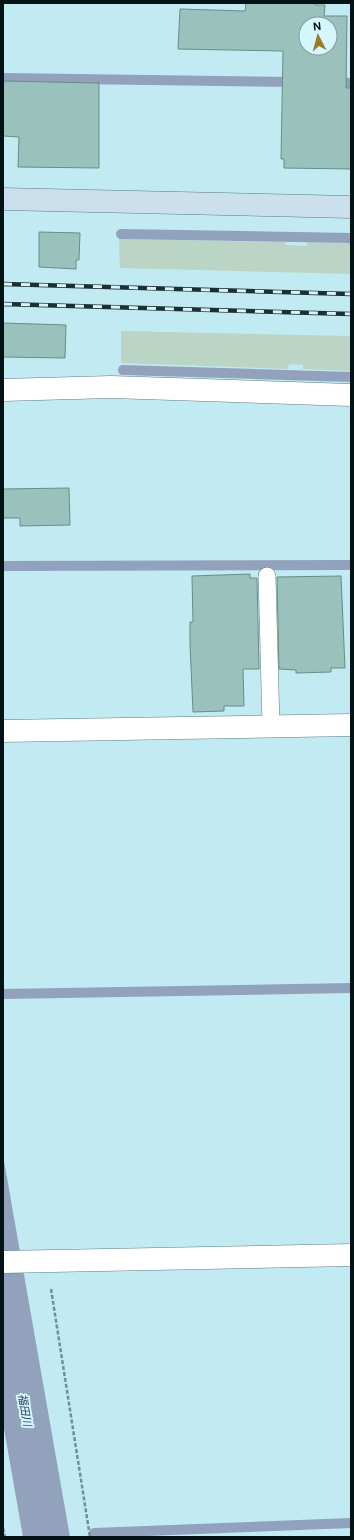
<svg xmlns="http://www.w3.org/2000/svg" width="354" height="1540" font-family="'DM Sans','Noto Sans JP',sans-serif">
<rect width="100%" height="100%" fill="#c1eaf2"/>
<path fill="#bad5c5" d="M 119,239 L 285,242 L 285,245 L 307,246 L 307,242 L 351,243 L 351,274 L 120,268 Z
M 121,331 L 351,336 L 351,371 L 303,369 L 303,365 L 289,364 L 288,369 L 121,363 Z"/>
<path fill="#92a1bc" d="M 3,1155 L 70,1537 L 23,1537 L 3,1423 Z"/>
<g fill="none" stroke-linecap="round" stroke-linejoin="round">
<path stroke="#92a1bc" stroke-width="10" d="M 3,78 L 295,82
M 333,82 L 351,83
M 121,234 L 351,238
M 123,370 L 351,377
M 3,566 L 351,565
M 3,994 L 351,988
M 94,1533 L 351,1523"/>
</g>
<path fill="#9ac1bb" stroke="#668d87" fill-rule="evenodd" d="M 246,3 L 315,3 L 315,5 L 325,5 L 324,16 L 347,16 L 346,88 L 351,88 L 351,169 L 284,168 L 284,159 L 281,159 L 283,51 L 178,49 L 180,9 L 245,11 ZM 306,24 L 330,24 L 330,48 L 306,48 Z
M 3,81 L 99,83 L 99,168 L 18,167 L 19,137 L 3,136 Z
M 39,232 L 80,233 L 79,260 L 76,260 L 76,269 L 39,267 Z
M 3,323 L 66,325 L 65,358 L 3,357 Z
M 69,488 L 70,525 L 20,526 L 20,518 L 3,518 L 3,489 Z
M 250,574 L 250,578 L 257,578 L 259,669 L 243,669 L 244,706 L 224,706 L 224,711 L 193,712 L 190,644 L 190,622 L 193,622 L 192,576 Z
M 341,576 L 345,668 L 331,668 L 331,672 L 296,673 L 296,670 L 279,669 L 277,577 Z"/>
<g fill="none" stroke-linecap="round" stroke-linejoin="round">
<g stroke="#587e86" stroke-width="18">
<path id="lane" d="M 267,576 L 271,726"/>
</g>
<g stroke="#587e86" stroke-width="23">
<path id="street" d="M 3,390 L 111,387 L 351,395
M 3,731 L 351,725
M 3,1262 L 351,1255"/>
</g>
<g stroke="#587e86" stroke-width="23">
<path id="secondary" d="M 3,199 L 351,207"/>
</g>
<path stroke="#718f94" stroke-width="2.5" stroke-dasharray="4 2" stroke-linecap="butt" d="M 51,1289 L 90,1537
M 3,1528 L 5,1537"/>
<use href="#lane" stroke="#fff" stroke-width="17"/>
<use href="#street" stroke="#fff" stroke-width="22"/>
<use href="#secondary" stroke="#cbe0ec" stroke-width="22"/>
<g stroke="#1d2f33" stroke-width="4.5">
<path id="rail" d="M 3,284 L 351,294
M 3,304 L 351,314"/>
</g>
<use href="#rail" stroke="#d5f6fc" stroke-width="3" stroke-dasharray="9" stroke-linecap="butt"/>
</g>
<g text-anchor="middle" stroke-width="4" stroke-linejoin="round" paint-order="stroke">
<g font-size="11" font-style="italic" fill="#2d4269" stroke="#d5f6fc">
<text transform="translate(25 1410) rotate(80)" y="4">福田川</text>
</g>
</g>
<rect width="354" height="1540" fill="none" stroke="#041215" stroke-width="8"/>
<g transform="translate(318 36) rotate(354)"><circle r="19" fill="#d5f6fc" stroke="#819ba0"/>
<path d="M0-3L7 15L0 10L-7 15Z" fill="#9f7825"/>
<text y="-6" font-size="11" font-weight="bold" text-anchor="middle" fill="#041215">N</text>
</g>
</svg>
